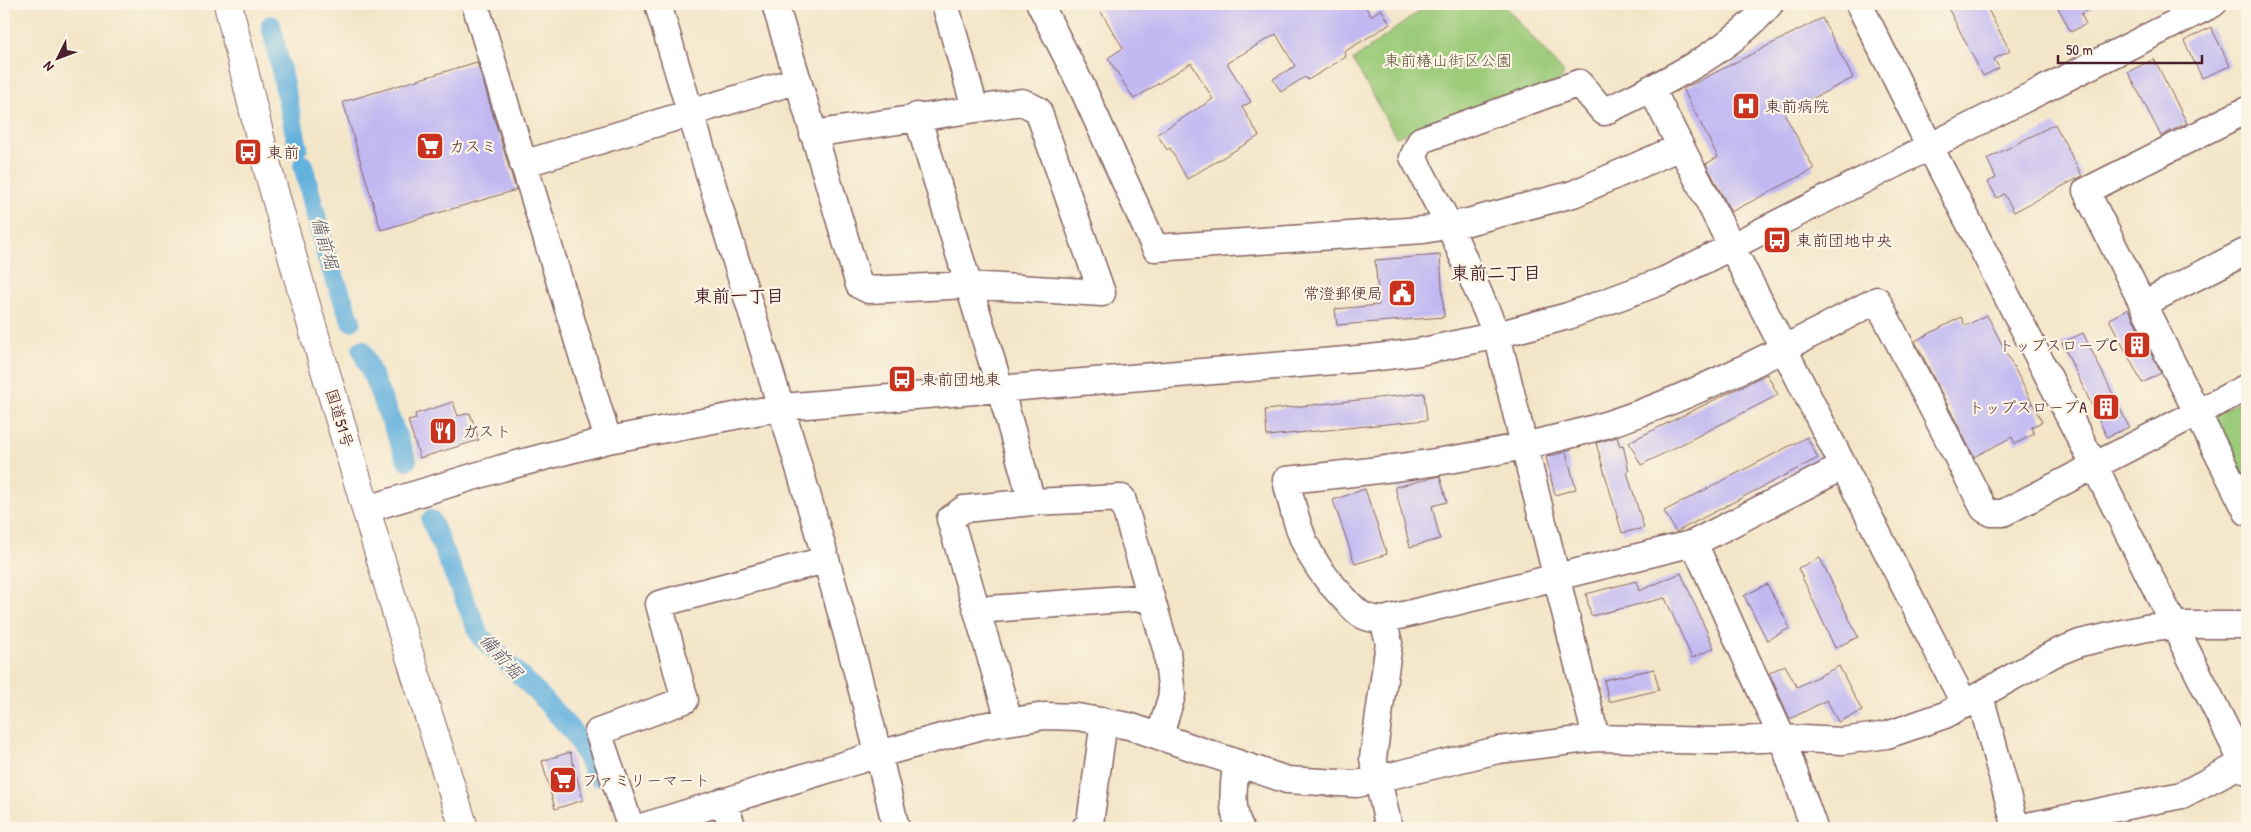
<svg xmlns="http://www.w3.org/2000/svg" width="2251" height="832" font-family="'Patrick Hand','Klee One',sans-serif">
<rect width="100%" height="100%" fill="#fcf5e5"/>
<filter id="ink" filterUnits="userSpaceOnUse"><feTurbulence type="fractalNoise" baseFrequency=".02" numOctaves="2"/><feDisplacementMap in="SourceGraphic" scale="10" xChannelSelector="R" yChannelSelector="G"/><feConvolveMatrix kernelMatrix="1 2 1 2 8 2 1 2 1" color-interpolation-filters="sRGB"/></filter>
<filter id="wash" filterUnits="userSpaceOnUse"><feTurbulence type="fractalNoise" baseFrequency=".0096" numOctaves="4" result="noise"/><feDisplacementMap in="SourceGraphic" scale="20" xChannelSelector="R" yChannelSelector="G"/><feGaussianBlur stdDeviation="1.12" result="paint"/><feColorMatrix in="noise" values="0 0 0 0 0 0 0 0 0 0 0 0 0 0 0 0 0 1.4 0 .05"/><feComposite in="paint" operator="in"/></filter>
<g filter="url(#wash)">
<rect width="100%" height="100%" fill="#f3e5c8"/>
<path fill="#9ccb79" stroke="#737552" d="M 1429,4 L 1503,4 L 1564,73 L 1559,83 L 1396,137 L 1353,60 Z
M 2247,398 L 2247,491 L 2213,423 L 2219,412 Z"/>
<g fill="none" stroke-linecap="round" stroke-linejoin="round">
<path stroke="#63b1dd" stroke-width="20" d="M 271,25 L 298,147
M 303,165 L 327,258 L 351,321
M 362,350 L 407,460
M 431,520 L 480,636 L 536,691 L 573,732 L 597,776"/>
</g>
<g id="blocks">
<path fill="#c1b8f2" d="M 1096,4 L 1364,4 L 1371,16 L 1381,9 L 1390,24 L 1344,52 L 1346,57 L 1308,80 L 1305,77 L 1281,92 L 1273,79 L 1295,66 L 1276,34 L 1227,63 L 1251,102 L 1242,107 L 1259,136 L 1187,179 L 1170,148 L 1167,150 L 1157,134 L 1213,99 L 1191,63 L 1134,99 L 1108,58 L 1123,48 Z
M 1946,4 L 1985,4 L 2010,51 L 1994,59 L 1999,68 L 1983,76 Z
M 2056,4 L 2101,4 L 2081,14 L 2086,24 L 2071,32 Z
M 1822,18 L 1853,78 L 1784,113 L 1814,169 L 1731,212 L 1706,164 L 1718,157 L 1683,89 Z
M 2211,27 L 2230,66 L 2202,78 L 2184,41 Z
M 2154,59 L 2187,123 L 2161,136 L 2128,72 Z
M 477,62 L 516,190 L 381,230 L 343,102 Z
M 2055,124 L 2082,176 L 2014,212 L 2004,194 L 1997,198 L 1988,182 L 1996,178 L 1987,159 Z
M 1440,255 L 1444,317 L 1337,325 L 1335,309 L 1379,305 L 1375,260 Z
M 2128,309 L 2161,373 L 2142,383 L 2109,319 Z
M 1987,315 L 2042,422 L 2031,427 L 2034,434 L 2015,444 L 2012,437 L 1974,457 L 1915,341 L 1961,317 L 1965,326 Z
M 2083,333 L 2129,427 L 2107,437 L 2062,343 Z
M 1767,374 L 1778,395 L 1641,465 L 1629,442 Z
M 1424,393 L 1427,420 L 1267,436 L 1265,410 Z
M 453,402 L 458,416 L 470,413 L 479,440 L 420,458 L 408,421 L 416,419 L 415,414 Z
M 1617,437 L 1620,446 L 1623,445 L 1629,471 L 1627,472 L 1644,528 L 1622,533 L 1596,443 Z
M 1807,437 L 1818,458 L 1676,532 L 1664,511 Z
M 1566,452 L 1576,489 L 1555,495 L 1546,457 Z
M 1440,476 L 1447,502 L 1432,506 L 1440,539 L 1410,547 L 1395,487 Z
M 1365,489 L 1387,554 L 1355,564 L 1333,500 Z
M 1820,558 L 1858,637 L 1835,648 L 1798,568 Z
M 1681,573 L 1714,648 L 1692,658 L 1665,598 L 1591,616 L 1586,594 L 1636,581 L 1639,591 Z
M 1767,584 L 1790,628 L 1767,640 L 1744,596 Z
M 1785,665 L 1797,687 L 1839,666 L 1862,711 L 1838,722 L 1827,700 L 1790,719 L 1769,673 Z
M 1654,669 L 1659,690 L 1609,702 L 1604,680 Z
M 570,752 L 583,800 L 555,809 L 542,761 Z"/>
</g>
</g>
<g filter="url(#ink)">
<use href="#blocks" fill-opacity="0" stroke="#856462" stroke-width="1"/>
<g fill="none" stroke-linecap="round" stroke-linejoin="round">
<g stroke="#856462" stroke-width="29">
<path id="minor" d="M 475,4 L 608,440
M 658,4 C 738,278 832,549 896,828
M 775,4 L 859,285 L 869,290 L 967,285 L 1102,293 L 1038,110 L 1022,102 L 813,134
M 945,4 L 975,108
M 1040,4 L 1082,87 L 1155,248 L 1423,230 L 1468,222 L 1573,194 L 1680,147
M 1859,4 L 1930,147 L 2094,465 L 2247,771
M 1651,88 L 1965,705
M 2247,110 L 2086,191 L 2247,512
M 917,116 L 1000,388 L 1032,502
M 523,164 L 798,80
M 2143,304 L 2247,251
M 1844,466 L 1694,543 L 1383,620 C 1361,619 1357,612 1342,596 C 1305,558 1298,530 1286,480 C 1391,470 1493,457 1595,428 C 1693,399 1787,347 1877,300 L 1984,509 L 1992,513 L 2003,513 L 2247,387
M 367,509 L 502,468 L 608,440 L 782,407 L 1370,358 L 1419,352 L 1497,335 L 1568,316 L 1665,280 L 2213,4
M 1694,543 L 1782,738 L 1814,828
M 977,610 L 1151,597
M 1383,620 L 1389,643 L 1373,758 L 1389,828
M 1980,696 L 2016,828
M 1009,720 L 950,519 L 964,509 L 1032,502 L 1122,498 L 1167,652 L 1172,695 L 1160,735
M 1596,738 L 1497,335 L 1449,225 L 1413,157 L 1421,140 L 1579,83 L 1604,112 C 1662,83 1726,55 1770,4
M 1236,763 C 1234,785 1230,808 1240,828
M 723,801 L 733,828
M 631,828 L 598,732 L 685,700 L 659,604 L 825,560
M 638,828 L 879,754 L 982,726 L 1045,716 L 1077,717 L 1129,726 L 1287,780 L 1357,784 L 1498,750 L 1596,738 L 1717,741 L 1782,738 L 1842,741 L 1887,735 L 1945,715 L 2053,654 L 2080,643 L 2146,628 L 2173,625 L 2247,625
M 1085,828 L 1090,823 L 1104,721
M 2017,828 L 2182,795 L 2243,763"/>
</g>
<g stroke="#856462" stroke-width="30">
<path id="highway" d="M 228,4 L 267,166 L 303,295 L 400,625 L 464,828"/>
</g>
<use href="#minor" stroke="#fff" stroke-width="26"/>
<use href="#highway" stroke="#fff" stroke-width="28"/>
</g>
</g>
<defs>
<g id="hospital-square" transform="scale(1.4375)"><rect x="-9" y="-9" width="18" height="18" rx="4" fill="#c8321e" stroke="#fcf5e5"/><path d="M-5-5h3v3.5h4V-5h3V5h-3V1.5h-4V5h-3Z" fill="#fff"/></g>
<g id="supermarket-square" transform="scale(1.4375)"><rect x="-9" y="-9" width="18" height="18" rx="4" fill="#c8321e" stroke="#fcf5e5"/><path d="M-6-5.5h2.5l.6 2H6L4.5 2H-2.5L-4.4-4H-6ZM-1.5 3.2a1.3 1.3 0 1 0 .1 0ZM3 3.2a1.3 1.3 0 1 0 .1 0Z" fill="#fff"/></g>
<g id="bus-square" transform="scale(1.4375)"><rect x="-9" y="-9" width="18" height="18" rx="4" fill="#c8321e" stroke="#fcf5e5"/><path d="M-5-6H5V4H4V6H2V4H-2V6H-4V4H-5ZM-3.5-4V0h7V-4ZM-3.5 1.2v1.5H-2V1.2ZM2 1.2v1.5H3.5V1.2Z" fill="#fff"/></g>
<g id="civic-square" transform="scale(1.4375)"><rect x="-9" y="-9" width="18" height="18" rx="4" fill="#c8321e" stroke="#fcf5e5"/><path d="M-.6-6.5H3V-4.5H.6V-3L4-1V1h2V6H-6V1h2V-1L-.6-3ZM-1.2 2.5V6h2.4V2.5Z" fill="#fff"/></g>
<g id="building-square" transform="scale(1.4375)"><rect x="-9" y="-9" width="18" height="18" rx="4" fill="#c8321e" stroke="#fcf5e5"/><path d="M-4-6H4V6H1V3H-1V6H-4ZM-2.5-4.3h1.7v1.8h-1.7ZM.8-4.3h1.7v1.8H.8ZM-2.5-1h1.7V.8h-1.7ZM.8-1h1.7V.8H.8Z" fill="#fff"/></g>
<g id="restaurant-square" transform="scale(1.4375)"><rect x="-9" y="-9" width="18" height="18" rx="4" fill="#c8321e" stroke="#fcf5e5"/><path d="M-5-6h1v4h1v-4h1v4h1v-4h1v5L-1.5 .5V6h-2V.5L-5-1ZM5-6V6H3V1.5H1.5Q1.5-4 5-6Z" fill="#fff"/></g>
</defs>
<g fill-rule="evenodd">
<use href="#hospital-square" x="1746" y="106"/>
<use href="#supermarket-square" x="430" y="146"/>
<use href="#bus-square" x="248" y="152"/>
<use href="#bus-square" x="1777" y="240"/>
<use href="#civic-square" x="1402" y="293"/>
<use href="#building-square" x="2137" y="345"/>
<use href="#bus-square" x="902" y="379"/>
<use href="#building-square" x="2106" y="407"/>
<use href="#restaurant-square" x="443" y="431"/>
<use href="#supermarket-square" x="563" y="780"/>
</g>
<g text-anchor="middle" stroke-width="4.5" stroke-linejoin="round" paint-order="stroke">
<g font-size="16" fill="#635342" stroke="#fcf5e5">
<text x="1448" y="66">東前椿山街区公園</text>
</g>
<g font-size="16" fill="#4a1f2b" stroke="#fcf5e5" text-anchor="start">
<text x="1765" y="112">東前病院</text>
<text x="449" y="152">カスミ</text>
<text x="267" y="158">東前</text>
<text x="1796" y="246">東前団地中央</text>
<text x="1383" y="299" text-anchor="end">常澄郵便局</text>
<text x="2118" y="351" text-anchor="end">トップスロープC</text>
<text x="921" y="385">東前団地東</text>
<text x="2087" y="413" text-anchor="end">トップスロープA</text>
<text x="462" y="437">ガスト</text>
<text x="582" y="786">ファミリーマート</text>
</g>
<g font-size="16" fill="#4a1f2b" stroke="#fcf5e5">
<text transform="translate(340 418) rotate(73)" y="6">国道51号</text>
</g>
<g font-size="18" font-style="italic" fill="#535269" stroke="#fcf5e5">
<text transform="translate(325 243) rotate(74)" y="6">備前堀</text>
<text transform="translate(501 656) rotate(48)" y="6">備前堀</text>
</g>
<g font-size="18" font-weight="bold" fill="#4a1f2b" stroke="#fcf5e5">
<text x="1496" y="279">東前二丁目</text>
<text x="739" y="302">東前一丁目</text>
</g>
</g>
<rect width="2251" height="832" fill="none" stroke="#fcf5e5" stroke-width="20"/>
<g transform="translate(58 58) rotate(228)" stroke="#fcf5e5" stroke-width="4" paint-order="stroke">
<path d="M0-4L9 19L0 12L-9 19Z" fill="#4a1f2b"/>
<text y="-8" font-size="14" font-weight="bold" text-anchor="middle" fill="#4a1f2b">N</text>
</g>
<path d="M2058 55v8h144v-8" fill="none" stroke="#4a1f2b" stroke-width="2.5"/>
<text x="2066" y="55" font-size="15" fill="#4a1f2b" stroke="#fcf5e5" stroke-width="4" paint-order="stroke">50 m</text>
</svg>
